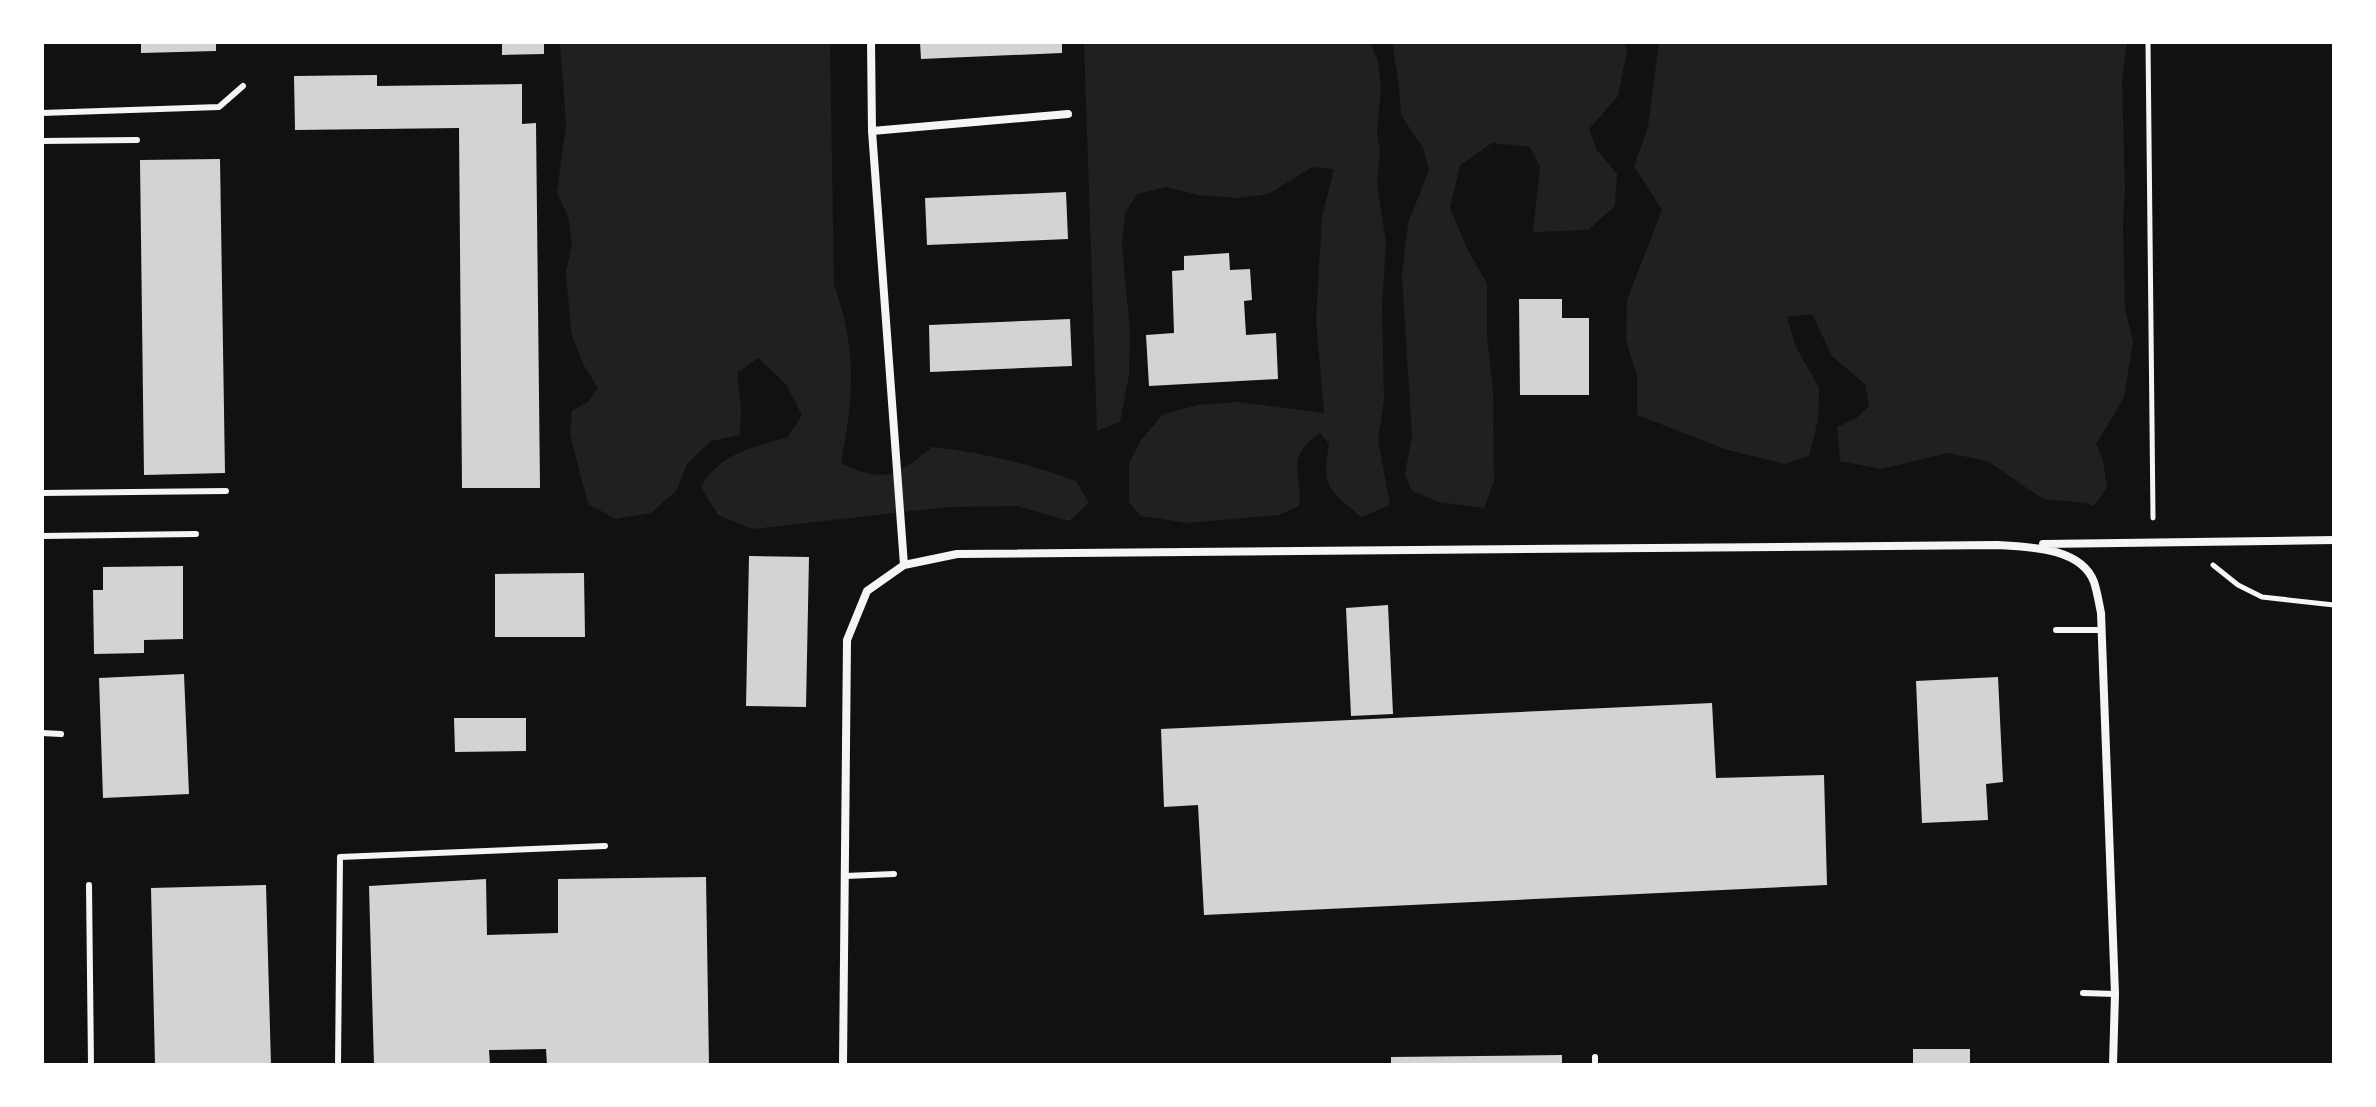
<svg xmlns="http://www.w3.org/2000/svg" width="2376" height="1107" font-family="'PT Sans Narrow',sans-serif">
<rect width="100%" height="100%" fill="#111"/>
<path fill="#202020" d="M 560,42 L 830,42 L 834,284 C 857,352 854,394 841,463 C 883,484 897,476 932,447 C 981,452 1029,464 1076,481 L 1089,503 L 1069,521 L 1017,506 L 948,507 L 752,529 L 718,515 L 701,488 C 715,456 755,445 787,438 L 802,415 L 786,384 L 758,358 L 737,373 L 741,408 L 740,435 L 711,441 L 687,464 L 676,491 L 651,513 L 616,519 L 588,504 L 570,434 L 572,411 L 588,402 L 598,388 L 583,364 L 571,333 L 566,272 L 572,244 L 568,216 L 557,193 L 566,124 Z
M 1084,42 L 1370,42 L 1378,60 L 1381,87 L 1377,132 L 1380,153 L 1377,183 L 1386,243 L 1382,306 L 1384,402 L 1378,439 L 1390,505 L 1361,517 C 1329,489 1321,488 1329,444 L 1320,433 C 1285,458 1302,469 1299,506 L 1279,515 L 1188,523 L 1141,516 L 1129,502 L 1129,463 L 1141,440 L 1163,414 L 1198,405 L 1239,402 L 1324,413 L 1316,321 L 1322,216 L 1334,169 L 1312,167 L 1269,194 L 1239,198 L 1199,195 L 1166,187 L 1137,194 L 1125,214 L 1122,246 L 1130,330 L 1129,375 L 1120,422 L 1097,431 Z
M 1392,42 L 1625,42 L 1627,51 L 1618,96 L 1589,129 L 1597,150 L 1617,174 L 1615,206 L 1588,230 L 1533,232 L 1540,167 L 1530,147 L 1492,143 L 1460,165 L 1450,208 L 1466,246 L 1487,284 L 1487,336 L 1493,389 L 1494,481 L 1484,508 L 1439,502 L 1412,491 L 1405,475 L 1412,435 L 1402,276 L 1408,223 L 1429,170 L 1423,148 L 1401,115 L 1399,85 Z
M 1659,42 L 2127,42 L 2122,80 L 2125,190 L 2123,224 L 2125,308 L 2133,342 L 2124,398 L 2096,444 L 2103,461 L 2107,488 L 2094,506 L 2086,503 L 2043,499 L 1987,461 L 1948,453 L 1881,469 L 1840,461 L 1837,427 L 1855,419 L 1869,406 L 1865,384 L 1832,356 L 1812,314 L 1787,317 L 1796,347 L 1819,388 L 1818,420 L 1809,456 L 1785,464 L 1728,450 L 1637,415 L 1637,376 L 1626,340 L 1627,300 L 1662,210 L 1634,166 L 1648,127 Z"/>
<path fill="#d3d3d3" d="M 141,42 L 216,42 L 216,51 L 141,53 Z
M 502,42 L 544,42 L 544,54 L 502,55 Z
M 920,42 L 1062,42 L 1062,53 L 921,59 Z
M 377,75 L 377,86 L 522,84 L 522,124 L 536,123 L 540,488 L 462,488 L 459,128 L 295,130 L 294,76 Z
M 220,159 L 225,473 L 144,475 L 140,160 Z
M 1066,192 L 1068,239 L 927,245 L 925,198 Z
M 1229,253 L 1230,270 L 1250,269 L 1252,300 L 1244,301 L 1246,335 L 1276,333 L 1278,379 L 1149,386 L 1146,335 L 1174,333 L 1172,271 L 1184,270 L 1184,256 Z
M 1519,299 L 1562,299 L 1562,318 L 1589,318 L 1589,395 L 1520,395 Z
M 1070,319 L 1072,366 L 930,372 L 929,325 Z
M 749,556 L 809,557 L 806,707 L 746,706 Z
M 183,566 L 183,639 L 144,640 L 144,653 L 94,654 L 93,590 L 103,590 L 103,567 Z
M 584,573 L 585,637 L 495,637 L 495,574 Z
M 1388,605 L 1393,714 L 1351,716 L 1346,608 Z
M 184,674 L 189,794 L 103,798 L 99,678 Z
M 1998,677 L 2003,782 L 1986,784 L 1988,820 L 1922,823 L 1916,681 Z
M 1712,703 L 1716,778 L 1824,775 L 1827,885 L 1204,915 L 1198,805 L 1164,807 L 1161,729 Z
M 454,718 L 526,718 L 526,751 L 455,752 Z
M 706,877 L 709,1065 L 547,1065 L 546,1049 L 489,1050 L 490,1065 L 374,1065 L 369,886 L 486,879 L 487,935 L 558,933 L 558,879 Z
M 266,885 L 271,1065 L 155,1065 L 151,888 Z
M 1913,1049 L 1970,1049 L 1970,1065 L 1913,1065 Z
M 1562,1055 L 1562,1065 L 1391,1065 L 1391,1057 Z"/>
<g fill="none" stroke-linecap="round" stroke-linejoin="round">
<path stroke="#f5f5f5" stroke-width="5" d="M 2148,42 L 2153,518
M 2213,565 L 2238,585 L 2262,597 L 2334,605"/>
<path stroke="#f5f5f5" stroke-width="6" d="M 42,113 L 219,107 L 243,86
M 42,141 L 137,140
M 42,493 L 226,491
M 42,536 L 196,534
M 2056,630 L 2102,630
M 42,733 L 61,734
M 845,876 L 894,874
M 89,885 L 91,1065
M 2083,993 L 2115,994
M 338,1065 L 340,857 L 605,846
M 1595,1065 L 1595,1057"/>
<path stroke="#f5f5f5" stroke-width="8" d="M 871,42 L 872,131 L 904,565
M 872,131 L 1068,114
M 2043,544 L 2334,540
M 843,1065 L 847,640 L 867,591 L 904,565 L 957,554 L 1998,545 C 2028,547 2081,547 2094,582 C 2097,591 2099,603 2101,613 L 2115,994 L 2113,1065"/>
</g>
<rect width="2376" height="1107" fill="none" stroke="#ffffff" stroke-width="88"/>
</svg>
